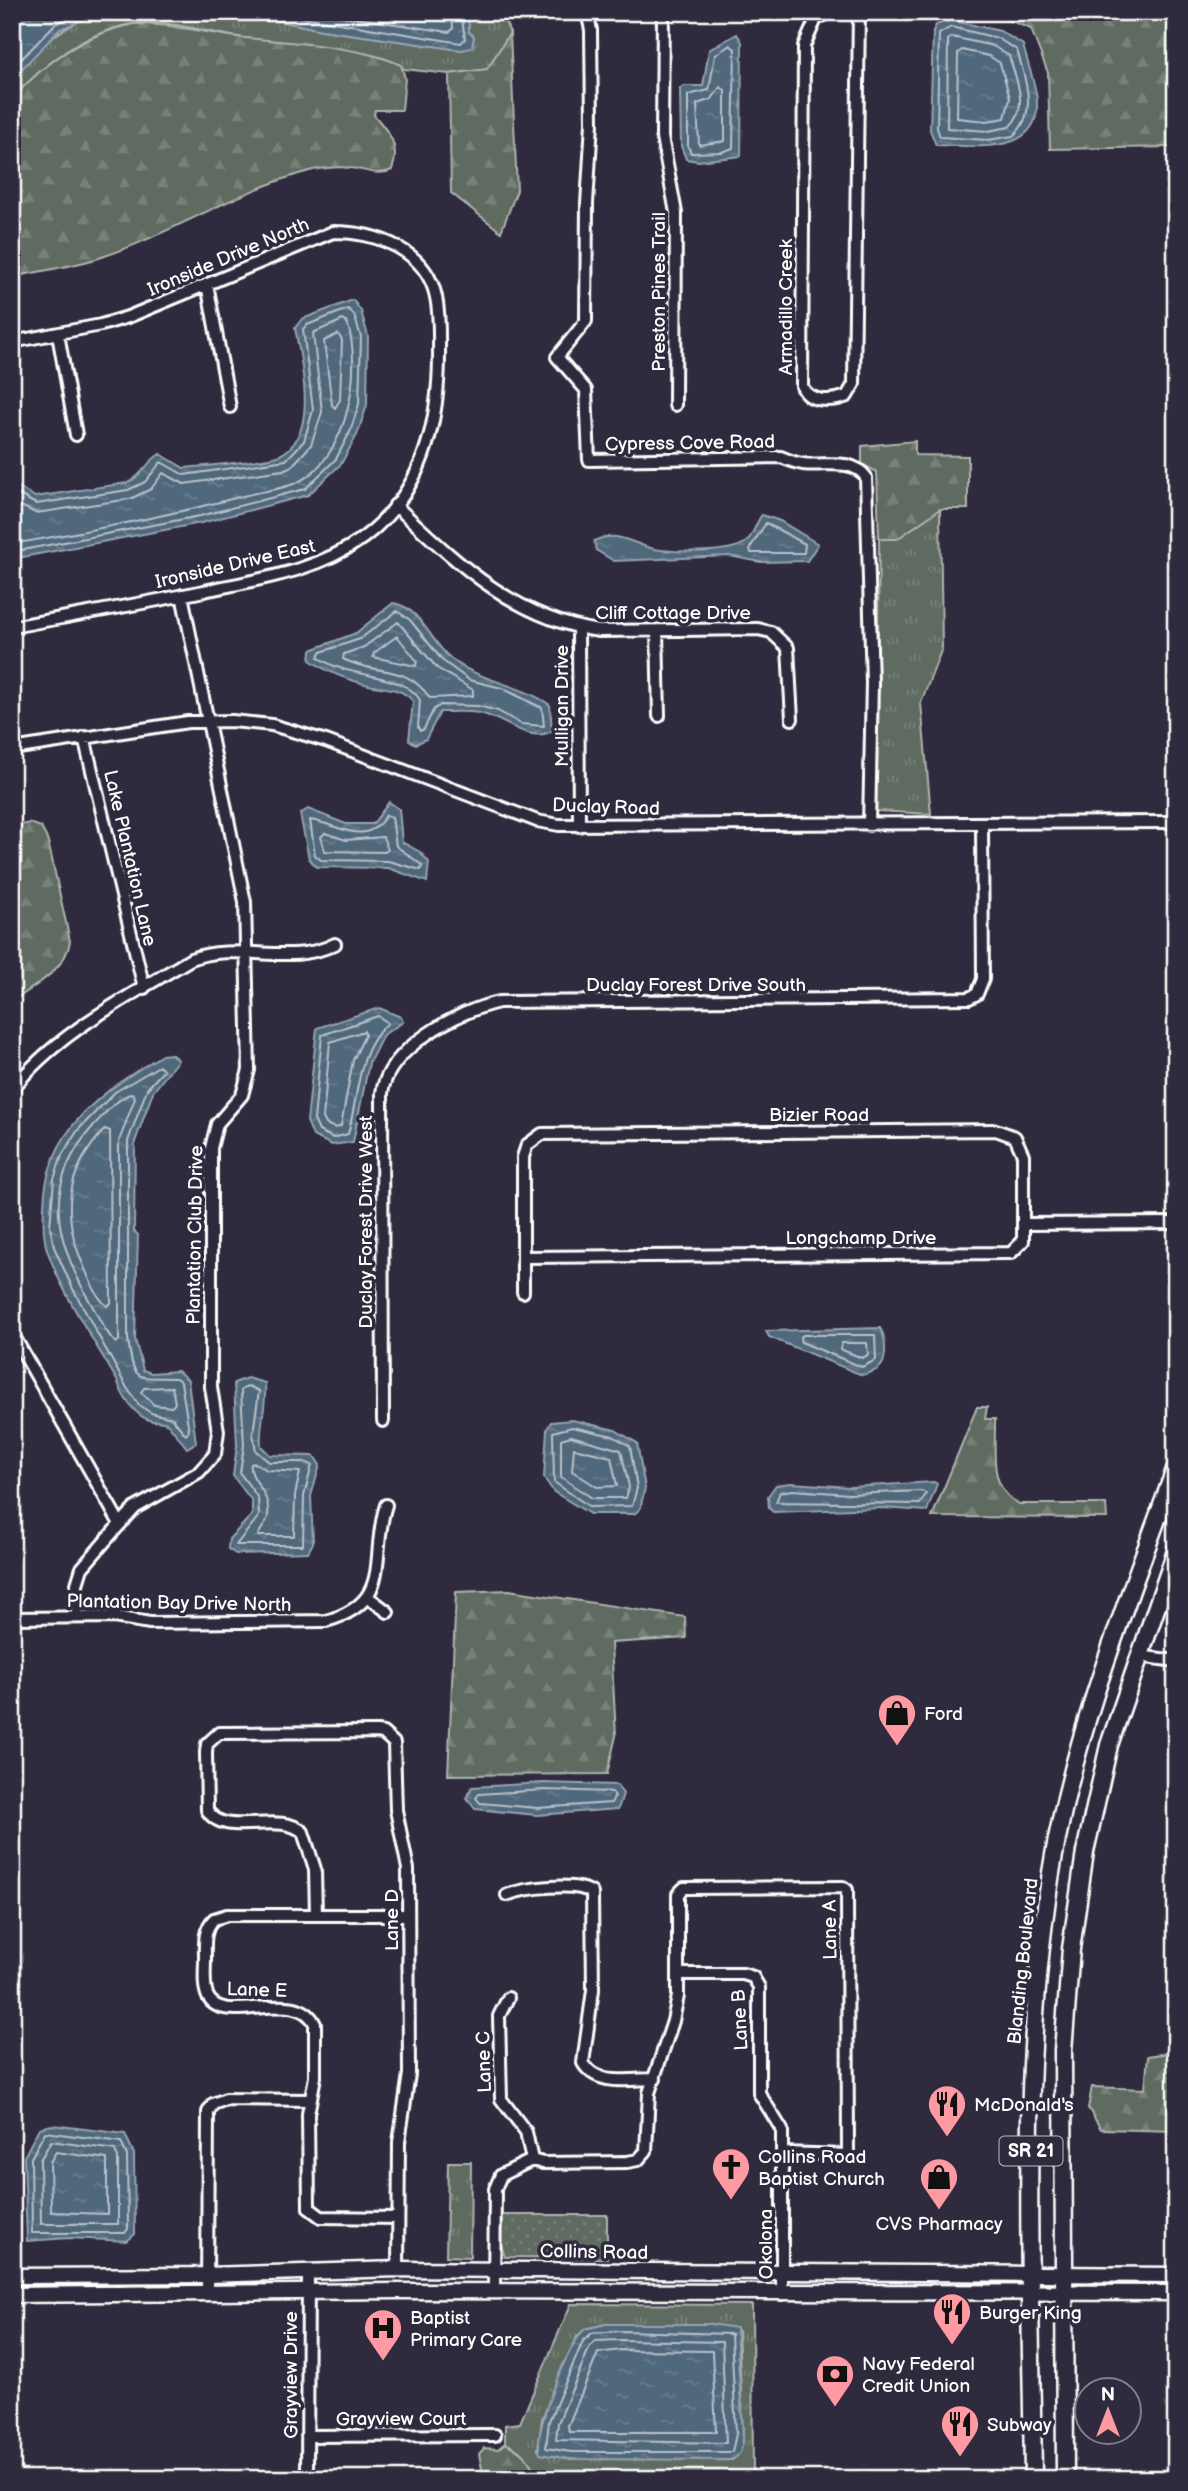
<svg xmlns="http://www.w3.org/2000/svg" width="1188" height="2491" font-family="'Balsamiq Sans',sans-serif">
<defs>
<pattern id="grass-tufts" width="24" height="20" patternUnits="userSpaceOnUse" patternTransform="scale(1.75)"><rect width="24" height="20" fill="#5f6b60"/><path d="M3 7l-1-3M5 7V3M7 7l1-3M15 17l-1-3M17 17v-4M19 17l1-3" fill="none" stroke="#778178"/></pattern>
<pattern id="forest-firs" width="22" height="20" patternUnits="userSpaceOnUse" patternTransform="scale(1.75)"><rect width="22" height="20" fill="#5f6b60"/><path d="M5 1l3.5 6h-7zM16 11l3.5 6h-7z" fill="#778178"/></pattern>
<pattern id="park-dots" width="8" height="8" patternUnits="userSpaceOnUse" patternTransform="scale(1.75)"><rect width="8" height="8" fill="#5f6b60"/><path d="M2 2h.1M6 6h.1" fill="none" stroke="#778178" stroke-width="1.8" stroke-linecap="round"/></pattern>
<pattern id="water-ripples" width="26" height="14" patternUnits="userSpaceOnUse" patternTransform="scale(1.75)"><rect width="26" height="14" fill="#50677b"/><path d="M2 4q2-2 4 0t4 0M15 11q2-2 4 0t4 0" fill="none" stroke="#6a7e8f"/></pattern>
</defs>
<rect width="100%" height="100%" fill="#2f2a3d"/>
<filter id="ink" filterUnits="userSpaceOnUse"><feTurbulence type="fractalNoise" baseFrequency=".0143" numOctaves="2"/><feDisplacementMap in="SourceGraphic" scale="14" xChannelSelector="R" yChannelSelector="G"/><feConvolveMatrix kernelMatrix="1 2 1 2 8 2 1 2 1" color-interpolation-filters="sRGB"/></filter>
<g filter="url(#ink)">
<path fill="url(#grass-tufts)" stroke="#afb5b0" stroke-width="2" fill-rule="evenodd" d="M 102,12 L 236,12 L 322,30 L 461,50 L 472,47 L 474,36 L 469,32 L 468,12 L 501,12 L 510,33 L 487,70 L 449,74 L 404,69 C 390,49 271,42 243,38 C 203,32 162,16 122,26 C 78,37 42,66 12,99 L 12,79 C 43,44 57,27 102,12 Z
M 940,509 L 942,648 L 921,703 L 931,814 L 876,811 L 879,539 L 897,538 Z
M 448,2162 L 471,2162 L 470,2257 L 446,2256 Z
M 571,2304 L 752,2305 L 753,2479 L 537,2479 C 531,2460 522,2451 505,2443 L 505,2425 L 520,2423 ZM 606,2324 L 711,2324 L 738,2331 L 743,2434 C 742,2445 742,2453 732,2460 L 538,2450 L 542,2419 L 577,2337 L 585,2329 Z"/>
<path fill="url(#forest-firs)" stroke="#afb5b0" stroke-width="2" d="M 988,12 L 1165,12 L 1166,16 L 1176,19 L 1176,147 L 1050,149 L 1048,73 L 1031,29 Z
M 133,24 C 173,23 208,34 246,38 C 292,43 360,46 401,65 L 405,78 L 402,110 L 375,110 L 374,115 C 389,132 401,146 392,170 C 378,177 364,169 350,168 C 339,166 324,168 313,170 C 236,190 171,235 96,259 C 69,267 40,271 12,277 L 12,99 C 45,62 85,34 133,24 Z
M 510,33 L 517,190 L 501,232 L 451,193 L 449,74 L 487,69 Z
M 915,441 L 915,455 L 968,456 L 968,509 L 940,509 L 897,539 L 879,539 L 877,472 L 862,464 L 862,446 Z
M 30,823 L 41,827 L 48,841 L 70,941 C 66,970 35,985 12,1002 L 12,827 Z
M 977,1407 L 987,1407 L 985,1419 L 995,1419 C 996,1452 987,1486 1019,1504 L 1106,1504 L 1107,1518 L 932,1517 Z
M 509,1590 L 685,1617 L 686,1638 L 611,1643 L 616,1736 L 607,1774 L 448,1775 L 456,1592 Z
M 1176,2052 L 1176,2131 L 1101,2129 L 1088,2108 L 1092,2087 L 1145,2089 L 1148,2056 Z
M 505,2443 C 522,2451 531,2460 537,2479 L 484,2479 L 479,2454 L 484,2448 L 498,2449 Z"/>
<path fill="url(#park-dots)" stroke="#afb5b0" stroke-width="2" d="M 499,2215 L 607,2215 L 607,2258 L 505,2257 L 498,2236 Z"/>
<path fill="url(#water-ripples)" stroke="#96a4b0" stroke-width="2" d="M 12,12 L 102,12 L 60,29 L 12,79 Z
M 236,12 L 468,12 L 469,32 L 474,36 L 472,48 L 461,50 L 322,30 Z
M 950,20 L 1000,31 L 1023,45 C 1027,61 1033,77 1036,93 C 1047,157 976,146 936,145 L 930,130 L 933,31 L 936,25 Z
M 737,34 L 742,42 L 741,156 L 698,161 L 686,159 L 681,146 L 680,89 L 683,86 L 703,86 L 709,50 Z
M 353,300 L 361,311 L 368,336 L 367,405 L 357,435 L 341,464 L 308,495 L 201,523 L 12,559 L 12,483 L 35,497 L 127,483 C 143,476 146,462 160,454 L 184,468 C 202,466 268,461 280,455 C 320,436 301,361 295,328 L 302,319 Z
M 762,515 L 780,521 L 818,544 L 807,561 L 761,562 L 729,556 L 614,561 L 596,550 L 594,541 C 620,528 636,548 661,550 C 680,552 731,554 746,542 C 754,535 755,523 762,515 Z
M 393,603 C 418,606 430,639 447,655 C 474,681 517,682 550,705 L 552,731 C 528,744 503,717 479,713 C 467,711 453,712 440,712 L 426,739 L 416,744 L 409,740 L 413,701 C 401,688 390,689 373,686 C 351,681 328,673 310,660 L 311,650 L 356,633 Z
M 389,802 L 399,809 L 402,842 L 420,852 L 429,862 L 427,882 L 388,868 L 317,867 L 309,859 L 300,814 L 308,809 L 346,824 L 373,824 Z
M 379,1008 L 401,1017 L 403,1022 L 383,1035 L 369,1063 L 353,1142 L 332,1145 L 313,1136 L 307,1121 L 317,1028 Z
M 171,1054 L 178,1060 L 153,1092 L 135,1142 L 134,1231 L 138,1235 L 135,1339 L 143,1370 L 151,1373 L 178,1371 L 188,1380 L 196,1443 L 187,1448 L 168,1424 C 162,1420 159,1422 152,1421 C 136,1417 122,1397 118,1382 C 94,1340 63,1296 47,1250 C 43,1236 43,1222 44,1207 C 45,1130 103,1091 162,1055 Z
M 880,1328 C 886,1337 888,1361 879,1368 C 875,1372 868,1373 862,1375 L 769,1337 L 766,1331 Z
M 247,1378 L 265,1383 C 267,1405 259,1425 261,1446 L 270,1455 L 314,1456 L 320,1465 L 311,1496 L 313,1543 L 308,1552 L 236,1554 L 228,1549 L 229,1539 L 252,1515 L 252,1501 L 233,1476 L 237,1445 L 234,1383 Z
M 572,1420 L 615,1430 L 637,1443 L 645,1488 L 640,1509 L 634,1514 L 590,1514 L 554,1492 L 544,1478 L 547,1429 L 551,1422 Z
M 934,1482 L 937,1484 L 927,1511 L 882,1508 L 773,1512 L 769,1508 L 768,1496 L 776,1485 L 791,1483 L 850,1487 Z
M 543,1783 L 617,1785 L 623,1794 L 618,1809 L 537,1815 L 475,1809 L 467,1798 L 472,1787 Z
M 52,2125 L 125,2134 L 134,2154 L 135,2234 L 127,2241 L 69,2238 L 27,2241 L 24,2157 L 39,2128 Z
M 606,2324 L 711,2324 L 736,2328 L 743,2434 C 743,2445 742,2459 728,2460 L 570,2459 L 540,2454 C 532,2433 568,2343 585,2329 Z"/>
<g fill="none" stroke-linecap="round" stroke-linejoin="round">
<path stroke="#b9c2ca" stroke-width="2" d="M 271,12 L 461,43 L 465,39 L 461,12
M 315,12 L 449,32 L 453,29 L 452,12
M 951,27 L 997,38 L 1017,50 C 1025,79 1039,113 1013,136 L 988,140 L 940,137 L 937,128 L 939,34 Z
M 952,37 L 993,46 L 1009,56 C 1016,78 1030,109 1009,127 L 988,131 L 947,128 L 948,40 Z
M 730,45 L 735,49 L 733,148 L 722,152 L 691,153 L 688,146 L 688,95 L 709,90 L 715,55 Z
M 962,50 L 989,56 L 1000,63 L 1010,98 L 1005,118 L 987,121 L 957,118 L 958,53 Z
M 12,69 L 55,24 L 79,12
M 720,87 L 725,90 L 725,141 L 699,145 L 697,104 L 712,99 Z
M 338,334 L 342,340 L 340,400 L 335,408 L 332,405 L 324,341 Z
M 12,491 L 36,504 L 128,490 L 145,482 L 161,462 L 184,475 L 286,460 L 304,441 L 313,410 L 303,329 L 307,325 L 348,309 L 354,315 L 361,337 L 359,404 L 350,432 L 336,459 L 305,489 L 200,516 L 12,552
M 12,502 L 36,513 L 130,499 L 151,489 L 163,473 L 184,484 L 283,470 L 292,466 L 311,445 L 322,412 L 313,333 L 343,320 L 347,322 C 363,370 348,455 300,481 C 284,490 260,491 243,496 C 167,516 90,531 12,544
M 766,523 L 805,544 L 804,553 L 751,553 L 750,548 Z
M 397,611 L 410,620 L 443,661 L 469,680 L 502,688 L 542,708 L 544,726 L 521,724 L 498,711 L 478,706 L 441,705 L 434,709 L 424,729 L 420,731 L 418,727 L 420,700 C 404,672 346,679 318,657 L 321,652 L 360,639 Z
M 398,622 L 437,668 L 473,690 L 473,696 L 430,698 C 404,662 379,677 343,659 L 344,654 L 364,647 Z
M 397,636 L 417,661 L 416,666 L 373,657 L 374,653 Z
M 386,815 L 392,817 L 396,846 L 422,865 L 421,870 L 388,861 L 321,860 L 315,855 L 310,820 C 339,824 366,849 386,815 Z
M 325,833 L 346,840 L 383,837 L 388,850 L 384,852 L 325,851 L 321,837 Z
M 378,1016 L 388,1023 C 356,1051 359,1095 348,1134 L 333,1138 L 319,1131 L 314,1120 L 322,1035 Z
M 364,1031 L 365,1035 L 353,1060 L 341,1126 L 335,1128 L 326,1124 L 323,1118 L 330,1042 Z
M 159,1066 L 164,1070 L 147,1089 L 128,1141 L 128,1339 C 134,1386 137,1376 176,1378 L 181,1382 L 189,1431 L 186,1435 L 172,1418 L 151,1413 L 139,1405 L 127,1388 L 72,1287 L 54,1247 L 50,1227 L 54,1179 L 62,1155 L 78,1130 L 115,1092 Z
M 132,1093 L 135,1098 L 119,1141 L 119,1340 L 116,1343 C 105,1333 98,1315 90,1302 C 54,1238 41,1184 95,1124 C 106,1112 117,1099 132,1093 Z
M 105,1129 L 110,1131 L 111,1303 L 107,1306 C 97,1298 90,1281 85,1269 C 61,1216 64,1173 105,1129 Z
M 803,1335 L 875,1335 L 876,1360 L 862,1367 L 801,1342 L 800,1338 Z
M 842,1343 L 867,1343 L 868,1355 L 862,1358 L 840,1349 Z
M 248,1386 L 259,1391 L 253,1434 L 256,1451 L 269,1462 L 304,1462 L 312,1465 L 304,1496 L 303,1545 L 236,1545 L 259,1516 L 258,1498 L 240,1473 L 244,1445 L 241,1390 Z
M 172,1387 L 175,1403 L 172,1407 L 154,1405 L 141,1392 L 144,1388 Z
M 572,1427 L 613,1436 L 630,1446 L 637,1488 L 632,1506 L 590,1507 L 554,1482 L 553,1432 Z
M 571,1436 L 621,1450 L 629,1487 L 626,1498 L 592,1498 L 561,1477 L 561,1439 Z
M 574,1448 L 611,1457 L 617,1486 L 597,1487 L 572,1471 Z
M 255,1463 L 267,1470 L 300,1472 L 295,1495 L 294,1536 L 258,1536 C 260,1529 267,1524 268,1516 C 271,1490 248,1480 251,1464 Z
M 792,1490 L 850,1494 L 922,1491 L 926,1494 L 920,1504 L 776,1502 L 780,1492 Z
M 544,1790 L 612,1792 L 615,1796 L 611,1803 L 537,1808 L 480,1803 L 476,1798 L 479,1794 Z
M 45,2132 L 121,2142 L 127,2156 L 128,2229 L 125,2233 L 32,2233 L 31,2158 Z
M 51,2141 L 115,2150 L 118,2158 L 118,2224 L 41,2224 L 40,2160 Z
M 56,2152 L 107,2159 L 107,2214 L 51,2212 L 50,2162 Z
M 621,2331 L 731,2334 L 736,2434 L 732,2452 L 571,2452 L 546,2448 L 549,2421 L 583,2341 L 592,2333 Z
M 621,2340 L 722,2342 L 726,2443 L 556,2440 L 558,2423 L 590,2346 L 595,2341 Z
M 621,2350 L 712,2351 L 716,2432 L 569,2432 L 568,2426 L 598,2353 Z"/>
<g stroke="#fff" stroke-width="16">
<path id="street" d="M 587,12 L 591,30 L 592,123 L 587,204 L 586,321 L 557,357 L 586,390 L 589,460 L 781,457 C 788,460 796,463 803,464 C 824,467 851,457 866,477 L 872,683 L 869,825
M 663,12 L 662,137 L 676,213 L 675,405
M 830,12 L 816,19 L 804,46 L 802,386 C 808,403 832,402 847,396 L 854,384 L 859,12
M 207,284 L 230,407
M 58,334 L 76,435
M 12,342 L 101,325 L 128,317 L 333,232 C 375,232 426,249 436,297 C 440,316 439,335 439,355 C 439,423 422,494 363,538 C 316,572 260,579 204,591 C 141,604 76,615 12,627
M 395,505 C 455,561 514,619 599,631 L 758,629 L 771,632 L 788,648 L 792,719
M 578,628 L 579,826
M 657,631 L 659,716
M 84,737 L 144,988
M 12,749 L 188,722 L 232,721 L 272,725 L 326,741 L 537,821 L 559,825 L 1176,822
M 12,1090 C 54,1034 132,995 191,959 C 238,941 290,967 335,944
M 1024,1224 L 1176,1223
M 523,1292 L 523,1157 L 527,1145 L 542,1134 L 996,1130 L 1015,1137 L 1023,1155 L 1023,1241 L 1011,1253 L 524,1257
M 12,1333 L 120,1524
M 383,1421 L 382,1093 C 388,1048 458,1011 499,1002 L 969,998 L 977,994 L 983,979 L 982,824
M 368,1597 L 388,1612
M 77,1617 L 77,1584 L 82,1568 L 113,1532 L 135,1508 L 199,1472 L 215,1454 L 218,1431 L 211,1387 L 211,1148 L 217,1124 L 242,1095 L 249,1070 L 245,902 L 182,595
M 12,1618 L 114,1617 L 150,1623 L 326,1621 C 395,1602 369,1557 386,1505
M 1138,1656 L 1176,1661
M 507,1895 C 524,1888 577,1881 592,1893 L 593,1990 L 583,2063 C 597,2087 631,2079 655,2079
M 316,1915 L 315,1869 L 303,1832 C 279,1810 224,1840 207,1810 L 206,1752 L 207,1744 L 219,1733 L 377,1732 L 383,1733 L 394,1743 L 396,1810 L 408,1869 L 409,2074 L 399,2142 L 398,2269
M 679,1974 L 743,1974 L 753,1977 L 759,1987 L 759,2093 L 782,2130 L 782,2294
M 508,1998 L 499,2016 L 501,2099 L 526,2132 L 532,2160
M 398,2218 L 321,2217 L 309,2208 L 308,2114 L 315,2077 L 315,2024 C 297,1985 224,2028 208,1997 C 203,1987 205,1970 205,1960 C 205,1945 203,1930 214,1919 L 227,1915 L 408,1915
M 494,2291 L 495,2189 L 501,2175 L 532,2160 L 543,2163 L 627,2162 L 638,2160 L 646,2151 L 649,2093 L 673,2021 L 678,1996 L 678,1894 L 684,1888 L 843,1887 L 847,1890 L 848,2155 L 782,2153
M 207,2294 L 208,2112 L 213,2104 L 226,2099 L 309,2100
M 307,2436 L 495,2435
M 307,2479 L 308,2271"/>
</g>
<g stroke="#fff" stroke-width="19">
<path id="secondary" d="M 12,2276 L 207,2275 L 398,2269 L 1176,2275
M 12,2295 L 396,2291 L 1176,2293"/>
</g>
<g stroke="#fff" stroke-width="21">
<path id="primary" d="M 1033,2479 C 1031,2272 1018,2060 1054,1855 C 1078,1721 1130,1595 1176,1467
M 1065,2479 L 1063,2051 L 1071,1949 L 1085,1852 L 1109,1745 L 1176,1551"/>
</g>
<use href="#street" stroke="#2f2a3d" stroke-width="10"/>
<use href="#secondary" stroke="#2f2a3d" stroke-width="14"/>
<use href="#primary" stroke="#2f2a3d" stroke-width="16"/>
</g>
</g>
<defs>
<g id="shop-pin" transform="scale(2.0125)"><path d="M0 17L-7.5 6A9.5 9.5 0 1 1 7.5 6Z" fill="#ff9aa2" stroke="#2f2a3d"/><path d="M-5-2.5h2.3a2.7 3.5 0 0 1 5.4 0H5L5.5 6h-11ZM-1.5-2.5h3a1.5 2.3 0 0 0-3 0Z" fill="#111"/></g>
<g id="restaurant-pin" transform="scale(2.0125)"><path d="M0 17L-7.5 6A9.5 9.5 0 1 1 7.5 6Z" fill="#ff9aa2" stroke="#2f2a3d"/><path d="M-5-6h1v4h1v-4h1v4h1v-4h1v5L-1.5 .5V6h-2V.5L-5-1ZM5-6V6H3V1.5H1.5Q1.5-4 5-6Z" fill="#111"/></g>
<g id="church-pin" transform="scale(2.0125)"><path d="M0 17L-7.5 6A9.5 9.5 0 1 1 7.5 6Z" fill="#ff9aa2" stroke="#2f2a3d"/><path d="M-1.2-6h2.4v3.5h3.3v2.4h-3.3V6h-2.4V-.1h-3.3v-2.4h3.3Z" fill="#111"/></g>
<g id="hospital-pin" transform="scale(2.0125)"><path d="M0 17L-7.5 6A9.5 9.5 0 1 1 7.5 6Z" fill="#ff9aa2" stroke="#2f2a3d"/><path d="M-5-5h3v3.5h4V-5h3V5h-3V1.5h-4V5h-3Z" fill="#111"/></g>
<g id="bank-pin" transform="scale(2.0125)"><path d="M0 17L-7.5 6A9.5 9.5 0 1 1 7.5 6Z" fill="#ff9aa2" stroke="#2f2a3d"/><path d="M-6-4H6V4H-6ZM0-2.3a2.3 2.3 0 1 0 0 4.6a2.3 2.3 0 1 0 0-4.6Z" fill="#111"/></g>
</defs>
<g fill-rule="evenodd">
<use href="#shop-pin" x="897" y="1713"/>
<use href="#restaurant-pin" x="947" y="2104"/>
<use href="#church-pin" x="731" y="2167"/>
<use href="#shop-pin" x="939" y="2177"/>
<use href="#restaurant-pin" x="952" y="2312"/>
<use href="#hospital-pin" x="383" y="2328"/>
<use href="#bank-pin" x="835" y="2374"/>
<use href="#restaurant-pin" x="960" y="2424"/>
</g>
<g text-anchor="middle" stroke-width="7" stroke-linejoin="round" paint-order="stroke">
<rect fill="#2f2a3d" stroke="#c1bfc5" stroke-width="2" x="999.5" y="2136.5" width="63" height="29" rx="5"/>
<g font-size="18" font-weight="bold" fill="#fff">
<text x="1031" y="2157">SR 21</text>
</g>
<g font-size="19" fill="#fff" stroke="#2f2a3d">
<text transform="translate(228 256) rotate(-23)" y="7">Ironside Drive North</text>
<text transform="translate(658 292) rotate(-90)" y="7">Preston Pines Trail</text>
<text transform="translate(785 307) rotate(-90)" y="7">Armadillo Creek</text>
<text transform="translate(690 442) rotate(-1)" y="7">Cypress Cove Road</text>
<text transform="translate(235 563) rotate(-13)" y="7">Ironside Drive East</text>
<text x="673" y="619">Cliff Cottage Drive</text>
<text transform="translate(561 706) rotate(-90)" y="7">Mulligan Drive</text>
<text transform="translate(606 806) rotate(2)" y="7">Duclay Road</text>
<text transform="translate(131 858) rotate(77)" y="7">Lake Plantation Lane</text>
<text x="696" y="991">Duclay Forest Drive South</text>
<text x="819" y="1121">Bizier Road</text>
<text transform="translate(365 1222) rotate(-90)" y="7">Duclay Forest Drive West</text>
<text transform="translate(194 1235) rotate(-89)" y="7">Plantation Club Drive</text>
<text x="861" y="1244">Longchamp Drive</text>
<text transform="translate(179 1602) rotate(1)" y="7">Plantation Bay Drive North</text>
<text transform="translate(391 1920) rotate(-90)" y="7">Lane D</text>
<text transform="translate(829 1930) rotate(-91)" y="7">Lane A</text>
<text transform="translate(1022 1961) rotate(-84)" y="7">Blanding Boulevard</text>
<text transform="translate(257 1989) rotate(2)" y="7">Lane E</text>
<text transform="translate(739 2020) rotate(-93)" y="7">Lane B</text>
<text transform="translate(483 2062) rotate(-92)" y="7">Lane C</text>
<text transform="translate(765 2244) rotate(-90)" y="7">Okolona</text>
<text transform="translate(594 2251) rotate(1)" y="7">Collins Road</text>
<text transform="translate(290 2375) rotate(-90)" y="7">Grayview Drive</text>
<text x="401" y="2425">Grayview Court</text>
</g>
<g font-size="19" fill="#fff" stroke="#2f2a3d" text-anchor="start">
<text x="924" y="1720">Ford</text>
<text x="974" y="2111">McDonald's</text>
<text x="758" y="2163">Collins Road<tspan x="758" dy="22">Baptist Church</tspan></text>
<text x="939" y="2230" text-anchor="middle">CVS Pharmacy</text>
<text x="979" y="2319">Burger King</text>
<text x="410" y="2324">Baptist<tspan x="410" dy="22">Primary Care</tspan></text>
<text x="862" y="2370">Navy Federal<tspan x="862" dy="22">Credit Union</tspan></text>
<text x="987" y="2431">Subway</text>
</g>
</g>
<rect width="1188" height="2491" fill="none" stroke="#2f2a3d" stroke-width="42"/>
<rect x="21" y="21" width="1146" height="2449" fill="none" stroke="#fff" stroke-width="2.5" filter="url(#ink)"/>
<g transform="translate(1108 2411)"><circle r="33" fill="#2f2a3d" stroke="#827f8b" stroke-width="2"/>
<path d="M0-5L12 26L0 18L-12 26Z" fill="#ff9aa2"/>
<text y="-10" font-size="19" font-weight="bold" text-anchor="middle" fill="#ffffff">N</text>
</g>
</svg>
